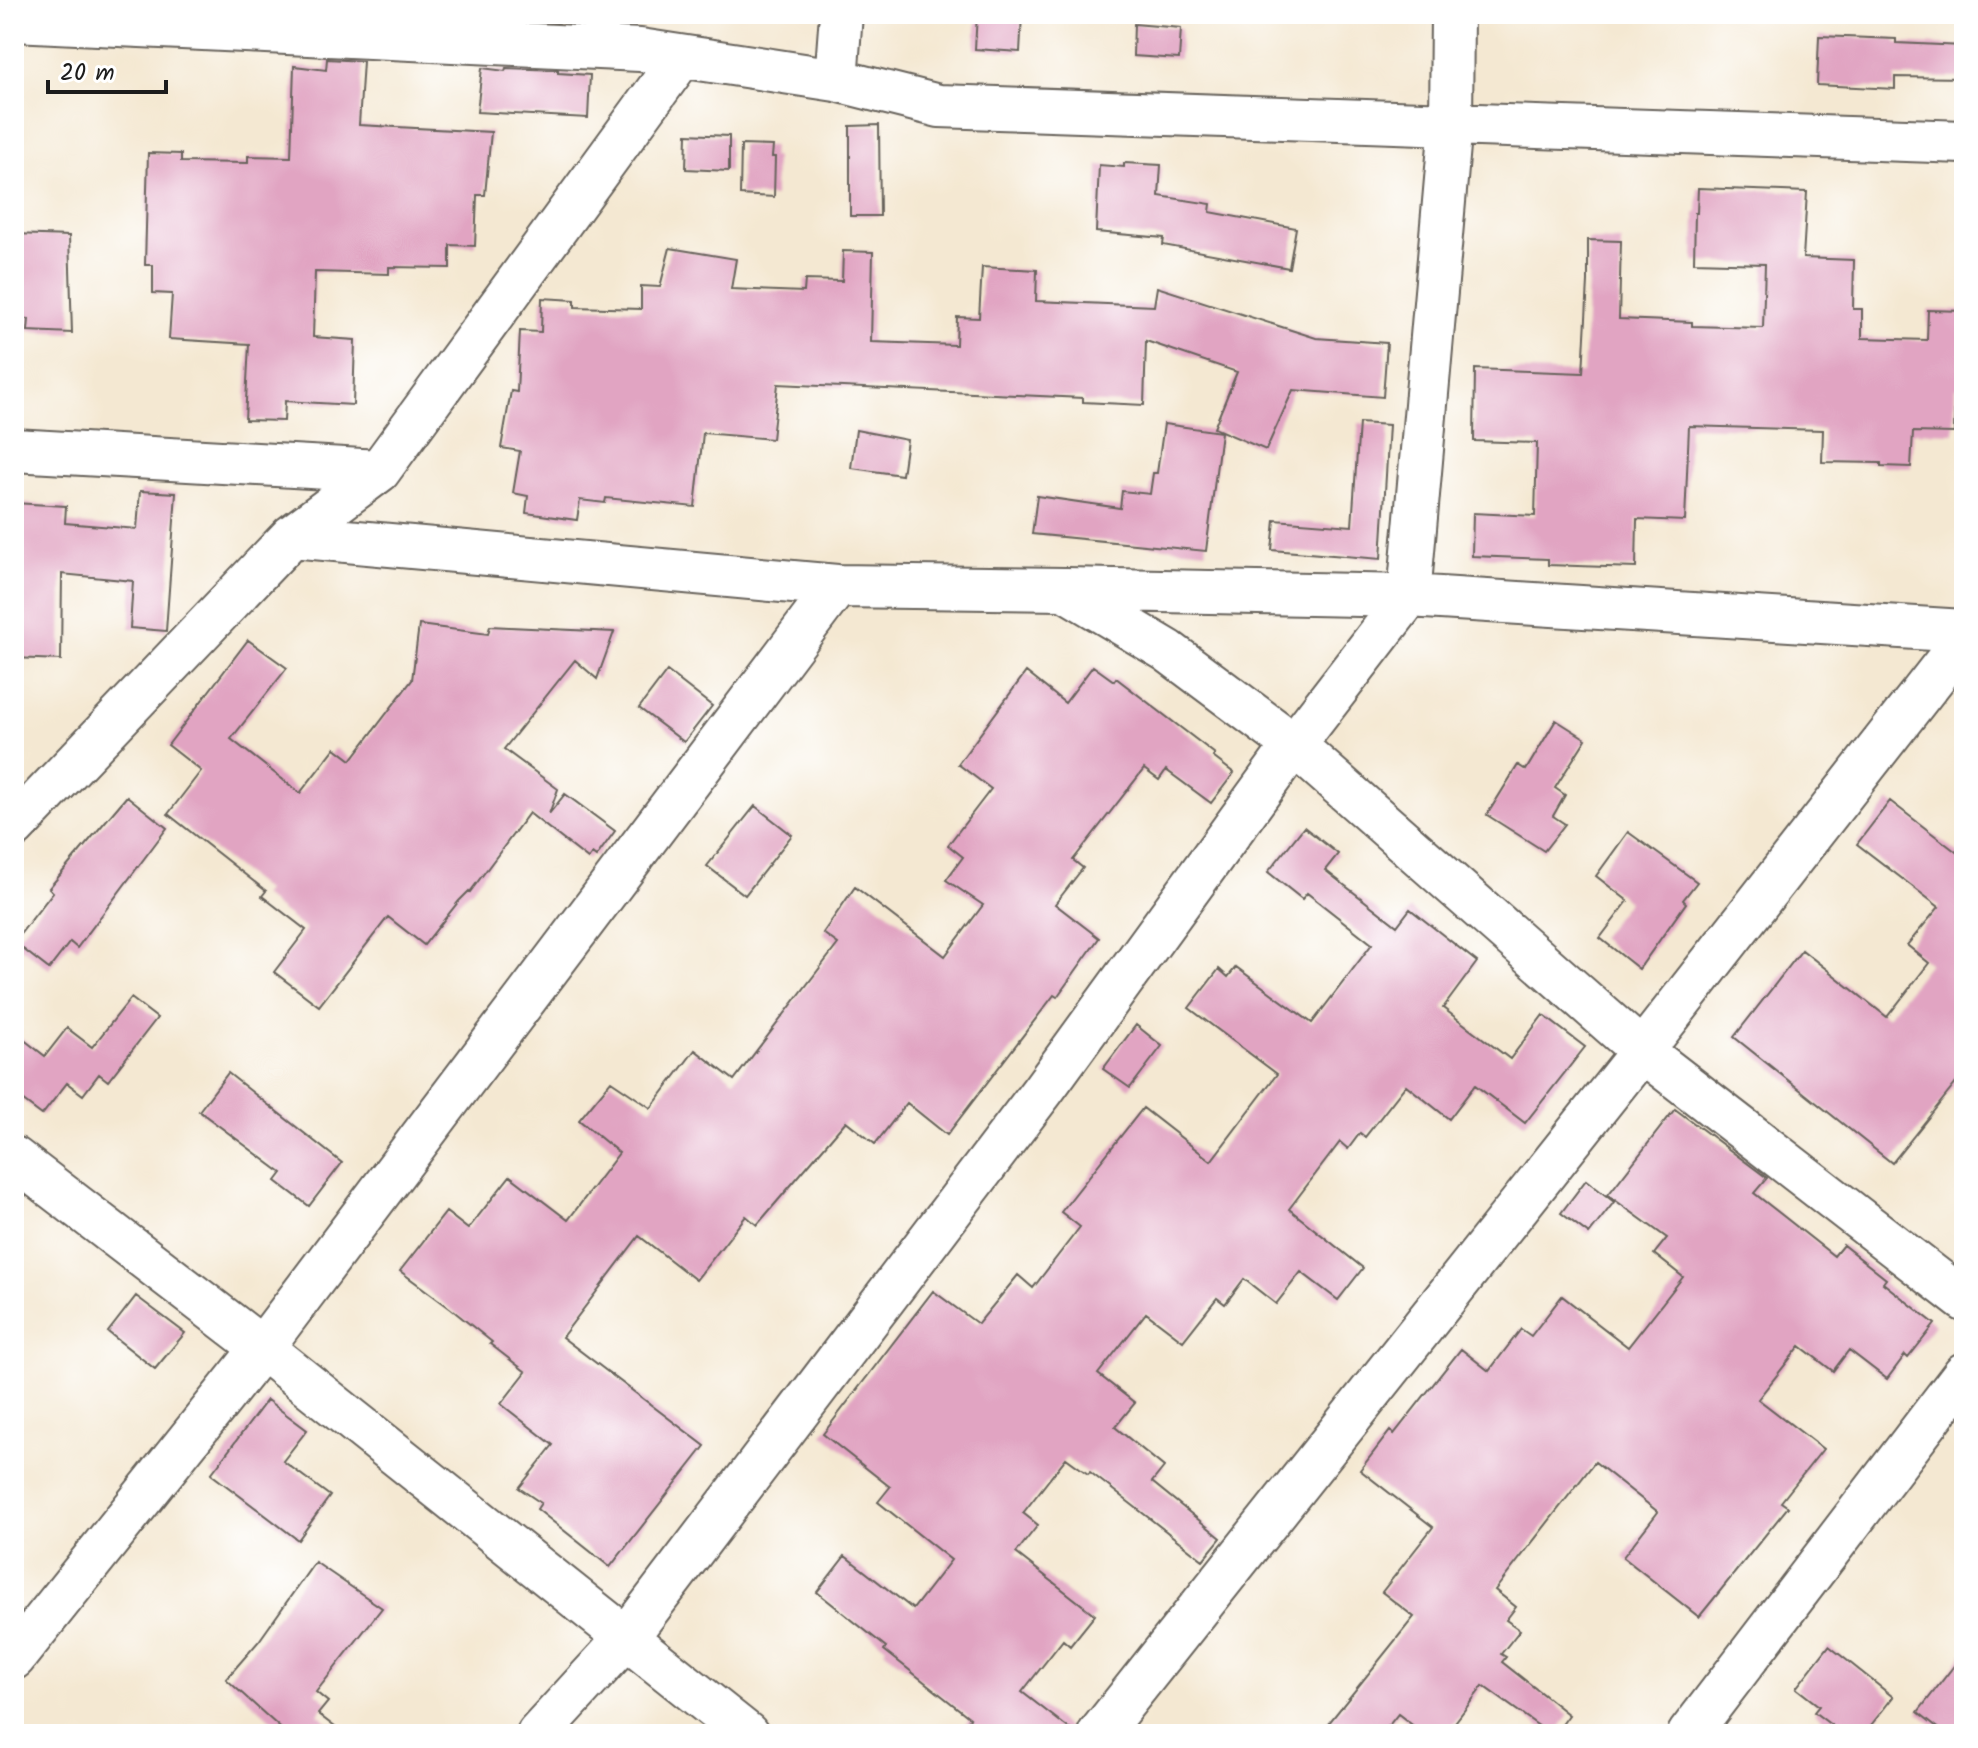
<svg xmlns="http://www.w3.org/2000/svg" width="1978" height="1748" font-family="Kalam,sans-serif">
<rect width="100%" height="100%" fill="#fff"/>
<filter id="ink" filterUnits="userSpaceOnUse"><feTurbulence type="fractalNoise" baseFrequency=".0125" numOctaves="2"/><feDisplacementMap in="SourceGraphic" scale="16" xChannelSelector="R" yChannelSelector="G"/><feConvolveMatrix kernelMatrix="1 2 1 2 8 2 1 2 1" color-interpolation-filters="sRGB"/></filter>
<filter id="wash" filterUnits="userSpaceOnUse"><feTurbulence type="fractalNoise" baseFrequency=".006" numOctaves="4" result="noise"/><feDisplacementMap in="SourceGraphic" scale="32" xChannelSelector="R" yChannelSelector="G"/><feGaussianBlur stdDeviation="1.8" result="paint"/><feColorMatrix in="noise" values="0 0 0 0 0 0 0 0 0 0 0 0 0 0 0 0 0 1.4 0 .05"/><feComposite in="paint" operator="in"/></filter>
<g filter="url(#wash)">
<rect width="100%" height="100%" fill="#f4e8d2"/>
<g id="blocks">
<path fill="#e1a4c2" d="M 508,14 L 560,14 L 559,22 L 507,20 Z
M 977,14 L 1022,14 L 1020,52 L 975,49 Z
M 1134,24 L 1181,28 L 1179,59 L 1133,56 Z
M 1819,36 L 1896,39 L 1896,43 L 1964,46 L 1964,78 L 1895,77 L 1895,89 L 1817,85 Z
M 327,59 L 363,61 L 359,125 L 491,132 L 485,195 L 477,195 L 475,246 L 450,245 L 450,268 L 389,267 L 389,274 L 315,272 L 313,337 L 355,340 L 353,405 L 285,401 L 284,421 L 245,420 L 249,344 L 169,339 L 172,294 L 153,293 L 153,265 L 145,265 L 148,153 L 181,154 L 181,162 L 248,163 L 248,156 L 291,157 L 294,66 L 326,70 Z
M 482,68 L 505,71 L 506,68 L 558,70 L 558,73 L 590,75 L 588,118 L 477,112 Z
M 879,125 L 880,216 L 850,216 L 850,126 Z
M 687,134 L 729,136 L 729,171 L 686,169 Z
M 741,145 L 773,146 L 772,157 L 775,157 L 774,197 L 740,195 Z
M 1124,163 L 1161,165 L 1159,196 L 1211,204 L 1210,212 L 1296,228 L 1289,268 L 1163,245 L 1164,238 L 1096,232 L 1099,165 L 1124,167 Z
M 1698,188 L 1807,192 L 1803,258 L 1854,260 L 1853,309 L 1862,309 L 1862,338 L 1927,340 L 1928,310 L 1964,311 L 1964,388 L 1955,387 L 1954,433 L 1913,432 L 1911,467 L 1881,466 L 1881,463 L 1822,462 L 1823,430 L 1689,426 L 1685,521 L 1637,519 L 1636,568 L 1548,565 L 1548,559 L 1472,556 L 1473,513 L 1535,516 L 1537,443 L 1474,441 L 1475,369 L 1583,373 L 1588,282 L 1588,240 L 1621,241 L 1619,319 L 1692,322 L 1692,326 L 1763,328 L 1765,264 L 1694,262 L 1695,213 L 1697,213 Z
M 14,234 L 69,236 L 72,333 L 28,331 L 29,319 L 14,318 Z
M 670,248 L 736,259 L 731,289 L 804,292 L 805,280 L 842,281 L 843,251 L 873,252 L 871,342 L 956,345 L 957,317 L 979,318 L 982,267 L 1037,270 L 1036,301 L 1154,306 L 1157,287 L 1316,338 L 1387,343 L 1383,397 L 1293,390 L 1266,450 L 1214,428 L 1237,372 L 1146,341 L 1144,405 L 1083,402 L 1083,398 L 778,384 L 772,439 L 703,433 L 695,507 L 606,498 L 605,503 L 580,500 L 577,520 L 526,513 L 528,496 L 513,493 L 520,451 L 501,448 L 511,391 L 517,392 L 520,331 L 541,332 L 542,298 L 575,300 L 575,307 L 641,309 L 641,286 L 660,287 Z
M 1359,423 L 1389,425 L 1381,559 L 1272,550 L 1275,520 L 1352,526 Z
M 1164,424 L 1221,432 L 1206,551 L 1032,534 L 1037,496 L 1120,508 L 1122,491 L 1150,494 L 1153,473 L 1157,473 Z
M 856,430 L 907,440 L 902,475 L 851,468 Z
M 140,491 L 176,493 L 166,631 L 130,628 L 133,581 L 62,574 L 61,660 L 14,658 L 14,503 L 66,506 L 65,523 L 137,529 Z
M 419,625 L 488,634 L 490,626 L 614,632 L 597,679 L 575,660 L 504,749 L 558,789 L 549,814 L 565,794 L 615,831 L 596,857 L 592,854 L 588,859 L 529,813 L 470,892 L 469,891 L 459,901 L 424,945 L 388,917 L 319,1006 L 274,972 L 306,930 L 262,896 L 266,891 L 168,814 L 201,771 L 168,745 L 248,640 L 287,668 L 231,739 L 300,793 L 335,748 L 351,760 L 412,680 Z
M 1093,666 L 1114,681 L 1116,678 L 1215,754 L 1213,757 L 1234,773 L 1211,803 L 1166,770 L 1159,780 L 1144,769 L 1073,860 L 1083,868 L 1055,904 L 1099,938 L 1057,997 L 1054,995 L 947,1135 L 907,1103 L 875,1144 L 846,1121 L 757,1225 L 746,1216 L 696,1280 L 639,1236 L 562,1337 L 705,1446 L 610,1567 L 537,1509 L 541,1503 L 519,1488 L 553,1445 L 501,1404 L 526,1372 L 490,1344 L 492,1342 L 451,1309 L 400,1271 L 446,1212 L 468,1229 L 510,1176 L 568,1220 L 619,1153 L 579,1120 L 611,1081 L 651,1108 L 695,1050 L 734,1080 L 838,944 L 823,933 L 855,887 L 945,956 L 983,905 L 946,880 L 963,857 L 948,845 L 991,789 L 958,764 L 1026,672 L 1065,703 Z
M 667,671 L 712,706 L 684,742 L 639,708 Z
M 1556,720 L 1586,739 L 1555,788 L 1565,795 L 1553,816 L 1565,824 L 1544,851 L 1487,815 L 1518,765 L 1526,770 Z
M 127,796 L 167,828 L 77,948 L 70,942 L 49,969 L 14,942 L 53,892 L 49,888 Z
M 1890,801 L 1964,858 L 1964,1073 L 1892,1163 L 1734,1037 L 1802,950 L 1887,1017 L 1929,963 L 1907,945 L 1939,907 L 1857,844 Z
M 755,806 L 792,835 L 745,895 L 707,866 Z
M 1304,827 L 1338,854 L 1325,870 L 1397,926 L 1410,909 L 1477,962 L 1443,1008 L 1510,1059 L 1543,1015 L 1585,1047 L 1525,1123 L 1475,1085 L 1449,1119 L 1406,1085 L 1365,1137 L 1360,1133 L 1348,1149 L 1340,1142 L 1289,1209 L 1363,1268 L 1338,1300 L 1301,1272 L 1276,1304 L 1244,1279 L 1225,1304 L 1217,1298 L 1183,1341 L 1146,1313 L 1098,1374 L 1135,1403 L 1115,1427 L 1164,1467 L 1152,1482 L 1221,1538 L 1203,1560 L 1090,1472 L 1088,1474 L 1066,1458 L 1023,1513 L 1038,1525 L 1016,1553 L 1095,1615 L 1070,1646 L 1063,1640 L 1022,1692 L 1076,1734 L 958,1734 L 970,1718 L 884,1650 L 886,1647 L 817,1592 L 845,1556 L 913,1609 L 951,1560 L 878,1502 L 890,1487 L 823,1434 L 933,1291 L 978,1324 L 1018,1275 L 1033,1288 L 1080,1227 L 1061,1212 L 1143,1108 L 1211,1161 L 1277,1074 L 1189,1008 L 1219,969 L 1228,977 L 1236,967 L 1312,1023 L 1372,944 L 1307,893 L 1302,899 L 1268,872 Z
M 1628,832 L 1697,882 L 1683,900 L 1686,903 L 1639,969 L 1600,938 L 1628,901 L 1596,876 Z
M 131,998 L 157,1018 L 108,1081 L 99,1074 L 83,1095 L 67,1083 L 42,1115 L 14,1094 L 14,1032 L 45,1056 L 67,1028 L 92,1047 Z
M 1136,1025 L 1162,1046 L 1130,1088 L 1103,1069 Z
M 228,1073 L 342,1163 L 309,1206 L 276,1181 L 282,1173 L 199,1111 Z
M 1675,1109 L 1767,1178 L 1754,1193 L 1834,1256 L 1843,1245 L 1886,1279 L 1883,1283 L 1935,1324 L 1908,1358 L 1905,1355 L 1887,1379 L 1849,1350 L 1833,1371 L 1800,1346 L 1758,1399 L 1823,1449 L 1781,1502 L 1788,1507 L 1699,1617 L 1623,1557 L 1658,1512 L 1595,1462 L 1495,1590 L 1516,1607 L 1506,1620 L 1520,1630 L 1501,1654 L 1506,1657 L 1502,1662 L 1569,1715 L 1555,1734 L 1550,1734 L 1483,1686 L 1446,1734 L 1424,1734 L 1398,1714 L 1382,1734 L 1320,1734 L 1414,1617 L 1382,1592 L 1433,1527 L 1360,1470 L 1390,1431 L 1394,1434 L 1461,1349 L 1489,1371 L 1521,1329 L 1531,1336 L 1562,1296 L 1628,1347 L 1683,1277 L 1654,1254 L 1667,1238 L 1608,1195 Z
M 1586,1180 L 1614,1202 L 1589,1234 L 1561,1213 Z
M 136,1296 L 185,1333 L 155,1369 L 108,1332 Z
M 267,1400 L 307,1430 L 283,1461 L 330,1496 L 298,1540 L 211,1474 Z
M 315,1562 L 382,1608 L 316,1692 L 328,1702 L 318,1714 L 344,1734 L 287,1734 L 226,1679 L 259,1641 Z
M 1829,1646 L 1893,1697 L 1864,1734 L 1843,1734 L 1814,1712 L 1819,1706 L 1796,1688 Z
M 1964,1653 L 1964,1734 L 1946,1734 L 1918,1712 Z"/>
</g>
</g>
<g filter="url(#ink)">
<use href="#blocks" fill-opacity="0" stroke="#68635c" stroke-width="2"/>
<g fill="none" stroke-linecap="round" stroke-linejoin="round">
<g stroke="#68635c" stroke-width="46">
<path id="street" d="M 14,20 L 640,50 L 836,80 L 939,106 L 1964,142
M 836,80 L 841,14
M 14,450 L 379,471
M 292,536 L 837,586 L 1064,589 L 1168,651 L 1294,745 L 1642,1051 L 1964,1300
M 1066,589 L 1409,596 L 1964,631
M 14,827 L 292,536 L 379,471 L 681,58
M 14,1158 L 262,1348 L 747,1734
M 14,1658 L 262,1348 L 837,586
M 538,1734 L 627,1637 L 1043,1090 L 1294,745 L 1409,596 L 1451,123 L 1452,14
M 1099,1734 L 1642,1051 L 1964,639
M 1689,1734 L 1964,1374"/>
</g>
<use href="#street" stroke="#fff" stroke-width="42"/>
</g>
</g>
<rect width="1978" height="1748" fill="none" stroke="#fff" stroke-width="48"/>
<path d="M48 80v12h118v-12" fill="none" stroke="#1c1c1c" stroke-width="4"/>
<text x="60" y="80" font-size="24" fill="#1c1c1c" stroke="#ffffff" stroke-width="6" paint-order="stroke">20 m</text>
</svg>
